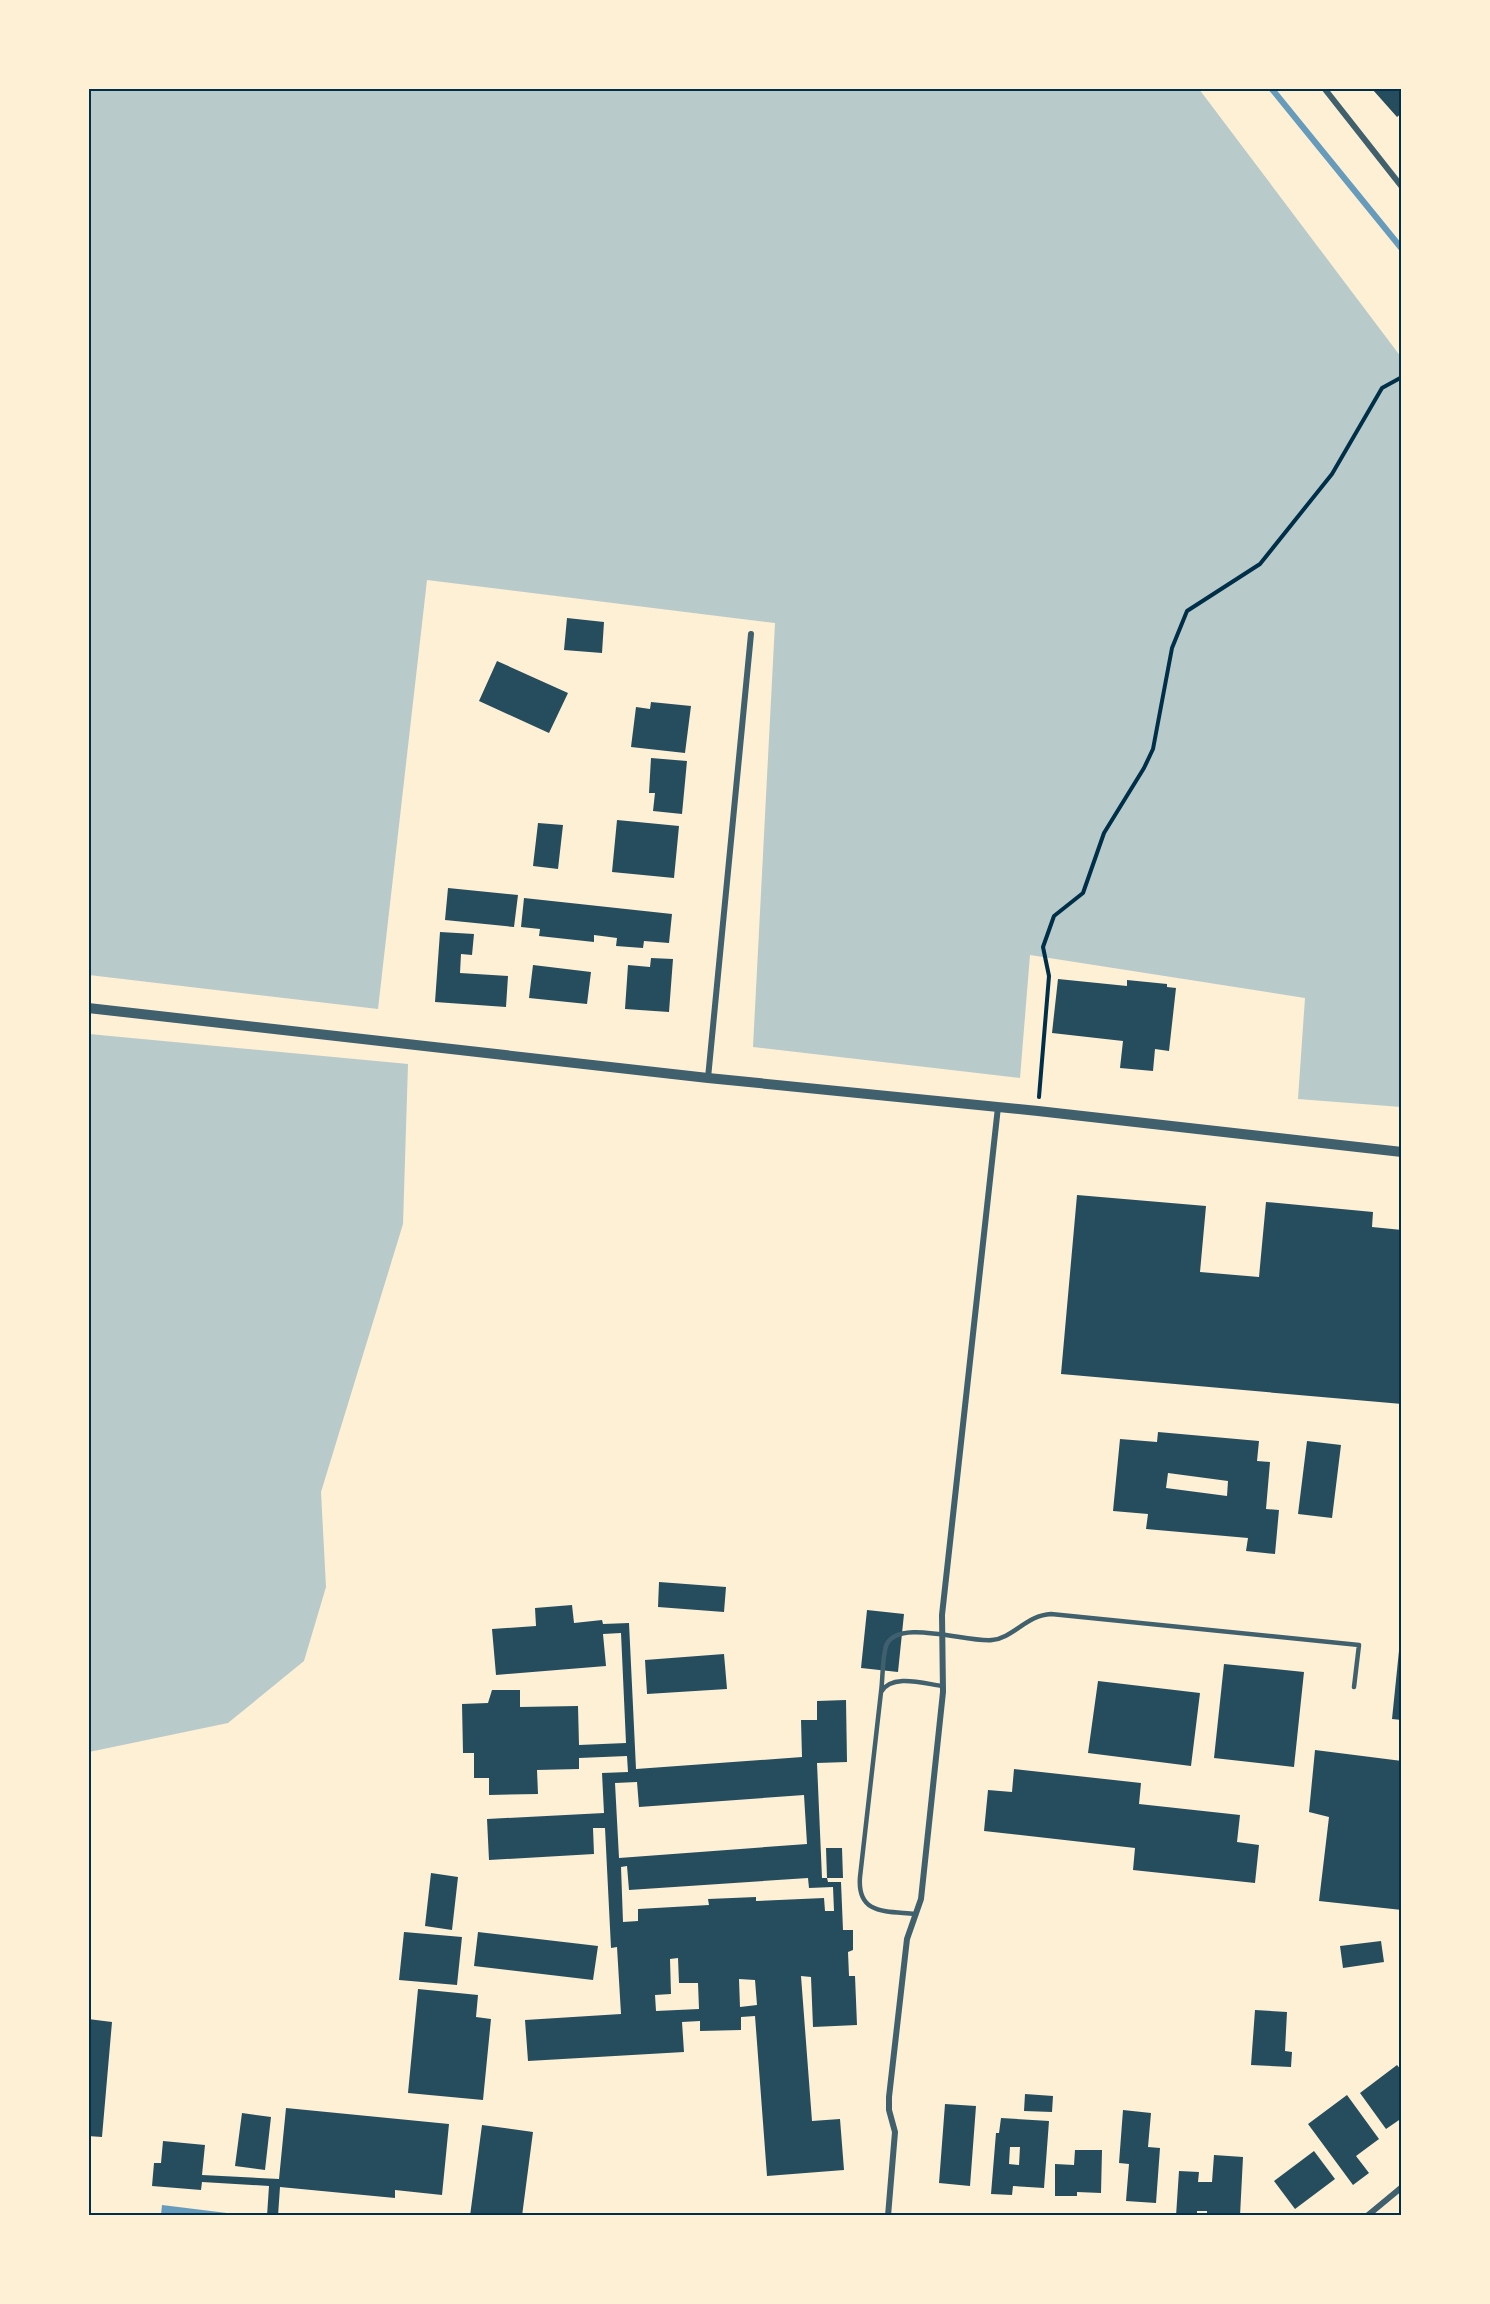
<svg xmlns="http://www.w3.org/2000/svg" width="1490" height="2304" font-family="'PT Sans Narrow',sans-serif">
<rect width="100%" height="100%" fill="#fdf0d5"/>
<path fill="#b9caca" d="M 89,89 L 1199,89 L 1401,357 L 1401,1107 L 1298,1099 L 1305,998 L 1030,955 L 1020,1078 L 753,1047 L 775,623 L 427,580 L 378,1009 L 89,975 Z
M 89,1034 L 408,1064 L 403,1224 L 321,1492 L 326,1587 L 304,1661 L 228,1723 L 89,1752 Z"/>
<path fill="#669bbc" d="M 162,2205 L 235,2214 L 234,2215 L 161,2215 Z"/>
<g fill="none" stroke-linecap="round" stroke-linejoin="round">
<path stroke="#669bbc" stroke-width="6" d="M 1271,88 L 1402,249"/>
</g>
<path fill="#264d5e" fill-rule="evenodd" d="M 1375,88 L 1402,88 L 1402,113 L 1397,117 L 1373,90 Z
M 567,618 L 604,622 L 602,653 L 564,650 Z
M 497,661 L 568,693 L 549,733 L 479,701 Z
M 651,702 L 691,706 L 685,753 L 631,747 L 636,707 L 650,709 Z
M 651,758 L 687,761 L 682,814 L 653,811 L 655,793 L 649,793 Z
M 617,820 L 679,826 L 674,878 L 612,872 Z
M 538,823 L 563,825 L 558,869 L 533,866 Z
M 448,888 L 518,895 L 514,927 L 445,920 Z
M 524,898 L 672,914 L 669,943 L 644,941 L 643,948 L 616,946 L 617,938 L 594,935 L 594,942 L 539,936 L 540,929 L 521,927 Z
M 440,932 L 474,934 L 472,955 L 461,954 L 460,973 L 508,976 L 506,1007 L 435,1002 Z
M 651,958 L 673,959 L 669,1012 L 625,1009 L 628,965 L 650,967 Z
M 533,965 L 591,972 L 587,1004 L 529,998 Z
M 1058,979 L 1127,986 L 1127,980 L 1167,984 L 1167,987 L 1176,988 L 1169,1051 L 1155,1049 L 1153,1071 L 1120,1068 L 1123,1041 L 1052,1033 Z
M 1077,1195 L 1206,1206 L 1200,1272 L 1259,1277 L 1266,1202 L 1373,1212 L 1372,1227 L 1402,1230 L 1402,1404 L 1061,1374 Z
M 1158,1432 L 1259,1441 L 1257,1461 L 1270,1462 L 1266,1509 L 1279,1510 L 1275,1554 L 1246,1551 L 1248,1538 L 1146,1529 L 1148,1514 L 1113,1511 L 1120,1439 L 1157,1442 ZM 1168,1473 L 1228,1481 L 1227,1496 L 1166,1488 Z
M 1307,1441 L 1341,1445 L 1332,1518 L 1298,1514 Z
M 659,1582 L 726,1587 L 724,1612 L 658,1607 Z
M 572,1605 L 574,1623 L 602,1620 L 603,1624 L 629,1623 L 636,1769 L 802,1757 L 801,1720 L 817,1720 L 817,1701 L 846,1700 L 847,1762 L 817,1763 L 822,1878 L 827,1878 L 828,1882 L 841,1882 L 843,1930 L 853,1930 L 853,1950 L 848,1952 L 849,1976 L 855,1976 L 857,2025 L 813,2027 L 811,1977 L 801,1976 L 812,2121 L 840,2119 L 844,2170 L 767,2176 L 755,2016 L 741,2017 L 741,2030 L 700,2031 L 700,2021 L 682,2022 L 684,2052 L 528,2061 L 525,2020 L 621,2014 L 617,1947 L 611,1948 L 605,1828 L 593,1828 L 594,1854 L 489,1860 L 487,1819 L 604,1813 L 602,1773 L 628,1772 L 627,1756 L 579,1758 L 579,1769 L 537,1770 L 538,1794 L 489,1795 L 489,1778 L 474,1778 L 474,1753 L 463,1753 L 462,1704 L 488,1703 L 492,1690 L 520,1690 L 520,1707 L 578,1706 L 579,1745 L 626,1743 L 621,1633 L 603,1634 L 606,1666 L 496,1675 L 492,1629 L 536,1626 L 535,1608 ZM 637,1782 L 639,1807 L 804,1795 L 807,1844 L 619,1858 L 615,1783 ZM 627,1866 L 629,1890 L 808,1878 L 809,1888 L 833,1887 L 834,1911 L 825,1911 L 824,1898 L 756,1901 L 756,1897 L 708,1899 L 709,1905 L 638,1909 L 638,1921 L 623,1922 L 621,1867 ZM 678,1958 L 679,1983 L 698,1983 L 699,2009 L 656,2011 L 655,1995 L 671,1994 L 670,1959 ZM 739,1979 L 755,1980 L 757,2005 L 740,2007 Z
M 867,1610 L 904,1614 L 898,1672 L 861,1668 Z
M 1400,1641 L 1402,1641 L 1402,1720 L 1392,1719 Z
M 724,1654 L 727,1689 L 647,1694 L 645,1660 Z
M 1224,1664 L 1304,1672 L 1294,1767 L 1214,1758 Z
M 1098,1681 L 1200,1693 L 1191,1766 L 1088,1753 Z
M 1315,1750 L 1402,1761 L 1402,1910 L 1319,1901 L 1329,1817 L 1309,1812 Z
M 1014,1769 L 1141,1783 L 1139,1804 L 1240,1815 L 1237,1842 L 1259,1845 L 1255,1883 L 1133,1870 L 1135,1848 L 984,1831 L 988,1790 L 1012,1792 Z
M 826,1848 L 842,1848 L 843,1878 L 827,1878 Z
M 431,1873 L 458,1877 L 452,1930 L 425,1926 Z
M 404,1932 L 462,1937 L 457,1985 L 399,1980 Z
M 478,1932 L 598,1946 L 593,1980 L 474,1966 Z
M 1381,1941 L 1384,1962 L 1343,1968 L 1340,1946 Z
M 418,1989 L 478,1995 L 476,2017 L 491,2019 L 483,2100 L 408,2093 Z
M 1255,2010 L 1287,2012 L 1285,2051 L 1292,2052 L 1291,2067 L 1251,2065 Z
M 88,2019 L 112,2022 L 102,2137 L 88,2136 Z
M 1397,2065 L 1402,2071 L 1402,2118 L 1386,2129 L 1360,2093 Z
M 1025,2094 L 1053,2096 L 1052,2112 L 1024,2111 Z
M 1347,2095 L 1379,2139 L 1356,2156 L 1369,2173 L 1353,2185 L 1308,2124 Z
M 945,2104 L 976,2106 L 970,2186 L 939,2183 Z
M 286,2108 L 449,2124 L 442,2195 L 395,2190 L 395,2198 L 280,2187 L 278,2216 L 267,2216 L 269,2186 L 202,2182 L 201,2190 L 152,2186 L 154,2163 L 161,2163 L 163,2141 L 205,2145 L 202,2175 L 279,2179 Z
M 1123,2110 L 1151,2113 L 1148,2147 L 1160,2148 L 1156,2203 L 1126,2201 L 1129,2164 L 1119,2163 Z
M 242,2113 L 271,2117 L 265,2170 L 235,2166 Z
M 1001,2118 L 1049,2121 L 1044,2188 L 1013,2186 L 1012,2195 L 991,2194 L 996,2133 L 999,2133 ZM 1010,2147 L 1020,2147 L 1019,2165 L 1009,2164 Z
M 482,2125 L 533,2132 L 522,2216 L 470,2216 Z
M 1075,2150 L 1102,2150 L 1101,2193 L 1077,2192 L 1077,2196 L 1055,2196 L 1055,2164 L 1074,2165 Z
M 1314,2151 L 1335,2179 L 1295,2209 L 1274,2181 Z
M 1214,2155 L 1243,2157 L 1240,2216 L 1207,2216 L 1207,2211 L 1197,2211 L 1197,2216 L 1176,2216 L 1179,2171 L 1199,2172 L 1198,2182 L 1212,2182 Z"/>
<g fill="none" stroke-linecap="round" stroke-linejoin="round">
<path stroke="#003049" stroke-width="4" d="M 1039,1097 L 1049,976 L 1043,947 L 1054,916 L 1083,893 L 1104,833 L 1144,768 L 1153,749 L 1172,648 L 1187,611 L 1260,564 L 1332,474 L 1382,388 L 1402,377"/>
<path stroke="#3f606c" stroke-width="4.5" d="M 881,1692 C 883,1678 882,1660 886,1646 C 896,1617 968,1643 992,1640 C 1013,1638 1027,1615 1051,1614 L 1359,1645 L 1354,1687
M 915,1914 C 886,1911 857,1915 860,1877 L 881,1692 C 892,1673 925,1684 943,1686"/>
<path stroke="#3f606c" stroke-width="6" d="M 1324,88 L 1402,187
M 708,1078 L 751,634
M 888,2216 L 895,2132 L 889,2110 L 889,2097 L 907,1939 L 921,1899 L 943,1692 L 942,1615 L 998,1107
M 1367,2216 L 1402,2187"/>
<path stroke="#3f606c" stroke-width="10" d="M 88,1008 L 708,1078 L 1038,1111 L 1402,1152"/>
</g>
<rect width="1490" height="2304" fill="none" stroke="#fdf0d5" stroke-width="180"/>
<rect x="90" y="90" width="1310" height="2124" fill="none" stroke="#003049" stroke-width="2"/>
</svg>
